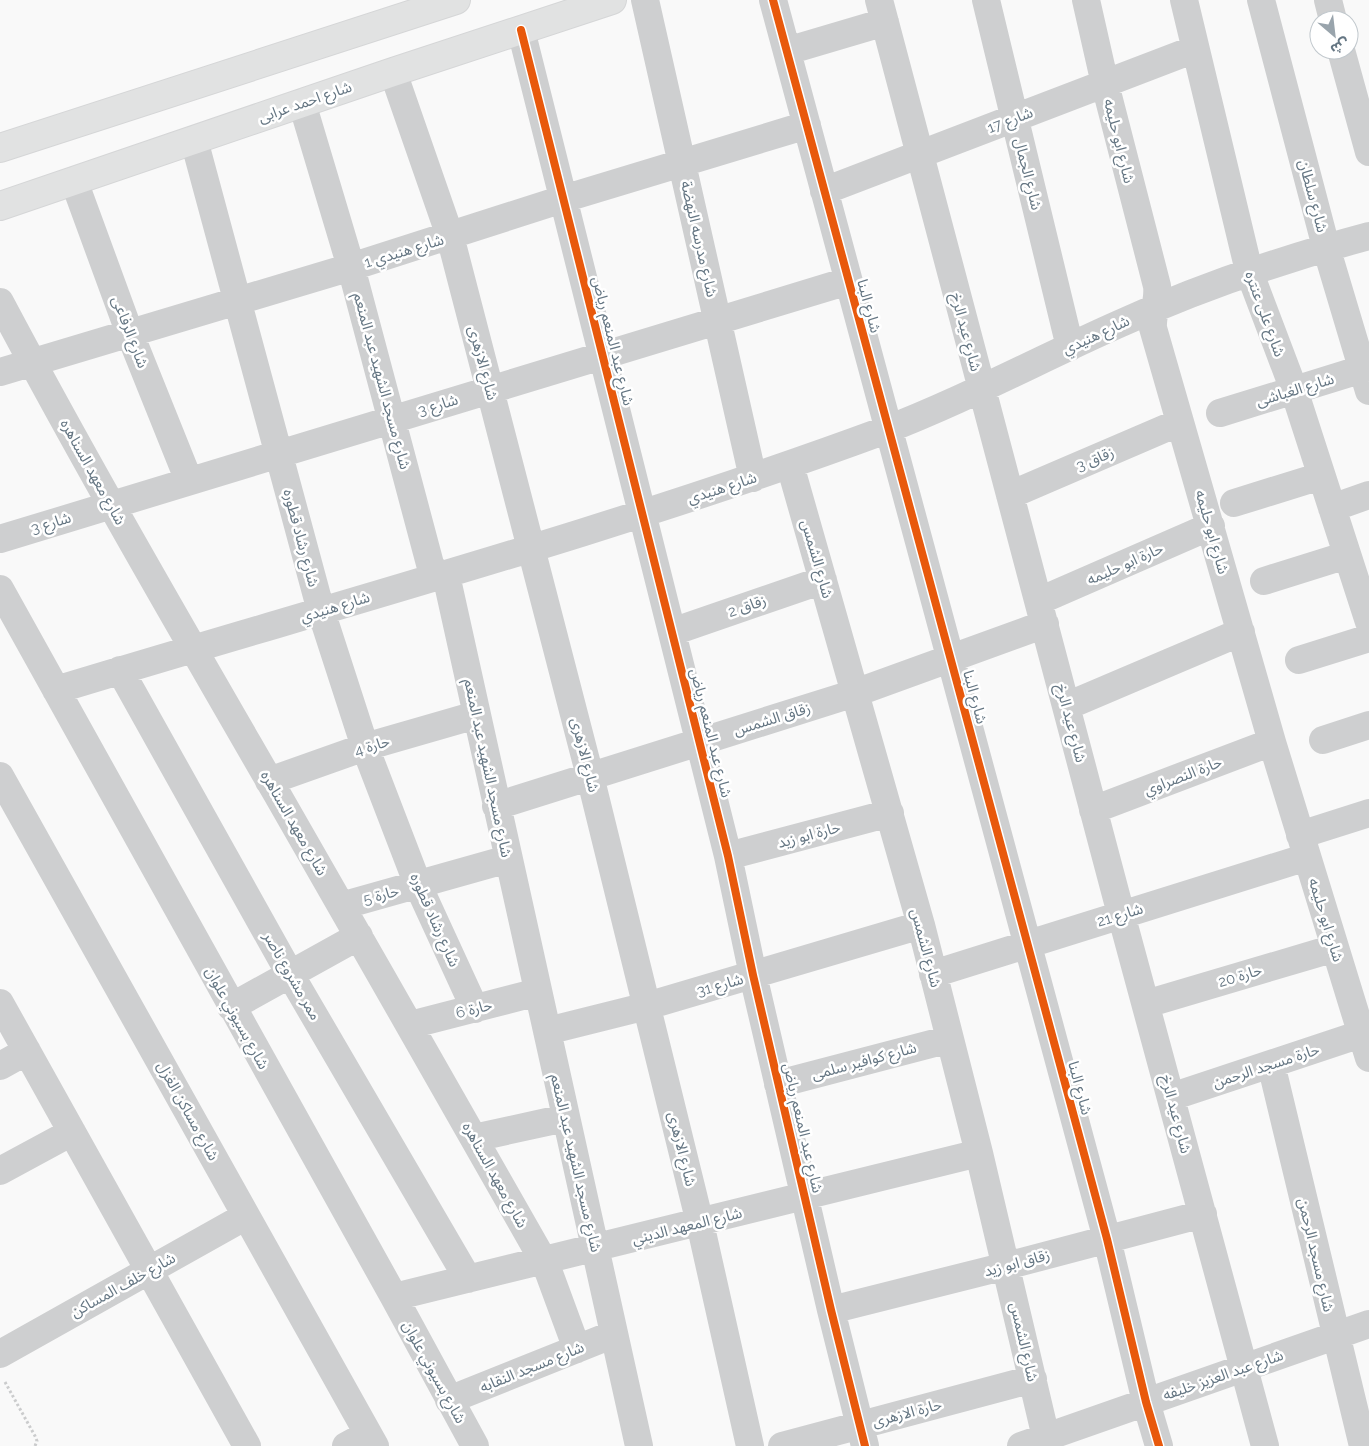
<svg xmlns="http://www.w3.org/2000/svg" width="1369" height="1446" font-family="Raleway,'Noto Sans Arabic',sans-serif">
<rect width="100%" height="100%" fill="#f9f9f9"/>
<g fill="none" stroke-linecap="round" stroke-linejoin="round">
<g stroke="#d5d6d7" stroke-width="30">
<path id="major" d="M 0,148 L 456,0
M 0,206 L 393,72 L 612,0"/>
</g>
<path stroke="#cbcccd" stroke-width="3" stroke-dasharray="2.5 2.5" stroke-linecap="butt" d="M 5,1382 L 35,1436 L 37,1441 L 35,1446"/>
<path stroke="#cecfd0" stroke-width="28" d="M 645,0 L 753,478
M 773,0 L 1107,1239 L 1146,1402 L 1159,1446
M 879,0 L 1121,914 L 1265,1446
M 986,0 L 1070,347
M 1086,0 L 1105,84 L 1157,286 C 1159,301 1152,313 1153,328 L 1272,742 L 1369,1058
M 1184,0 L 1249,271 L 1294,390 L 1369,622
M 1261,0 L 1326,247 L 1369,391
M 1328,0 L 1333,20
M 521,30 L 728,856 L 753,975 L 831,1310 L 865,1446
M 1341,50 L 1369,152
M 787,51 L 885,22
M 393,72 L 450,236 L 490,390 L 590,776 L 700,1223 L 750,1446
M 302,103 L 351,267 L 430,564 C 435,574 444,576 448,584 L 639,1446
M 194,140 L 321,611 L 365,747 L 418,885 L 475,1009
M 74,181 L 130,334 L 189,481
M 824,191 L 1195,49
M 0,302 C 88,468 183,631 277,794 C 366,949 455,1105 543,1260 L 549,1273 L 577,1349
M 0,372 L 351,267 L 563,199 L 807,125
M 1220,413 L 1369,367
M 790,465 L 921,925 L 979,1153 L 1048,1446
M 1010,495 L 1180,422
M 1234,503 L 1321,476
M 1332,508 L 1369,495
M 0,539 L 848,281
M 1264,581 L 1347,555
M 0,589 L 394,1297 L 475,1446
M 1039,601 L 1211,526
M 672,632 L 823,580
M 1299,660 L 1369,638
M 120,670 L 290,974 L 468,1279
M 56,690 C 332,606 612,531 883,431 C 964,400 1040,359 1119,324 C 1200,287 1283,259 1369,236
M 1067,706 L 1241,632
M 1323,740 L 1369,725
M 0,776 L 375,1446
M 269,781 L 365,747 L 476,715
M 496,806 L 855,693 L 1045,624
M 1093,810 L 1272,742
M 1300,835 L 1369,813
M 728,856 L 890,813
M 341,906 L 508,859
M 933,974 L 1307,857
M 0,1003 L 247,1446
M 1146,1004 L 1335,948
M 231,1007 L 359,936
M 410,1025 L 538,992
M 547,1031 L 647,1006 L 921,925
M 1271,1064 L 1363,1446
M 0,1066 L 27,1051
M 778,1084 L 950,1039
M 1171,1097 L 1361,1034
M 474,1138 L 565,1118
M 0,1171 L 72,1132
M 394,1297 L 979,1153
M 831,1310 L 1006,1266 L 1203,1214
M 0,1354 L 246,1216
M 449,1400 L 614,1334
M 346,1446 L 368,1434
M 782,1446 L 1033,1379
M 1021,1446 L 1369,1324"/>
<use href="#major" stroke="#e1e2e2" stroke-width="28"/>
<g stroke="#fff" stroke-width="11">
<path id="cycleway" d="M 773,0 L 1107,1239 L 1146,1402 L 1159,1446
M 521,30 L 728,856 L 753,975 L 831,1310 L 865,1446"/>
</g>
<use href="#cycleway" stroke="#e8590c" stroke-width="8"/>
</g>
<g text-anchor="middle" stroke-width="5" stroke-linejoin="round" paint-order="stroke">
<g font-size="15" fill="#657683" stroke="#fff">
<text transform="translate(305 102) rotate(-19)" y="5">شارع احمد عرابى</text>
<text transform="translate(1010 120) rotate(-21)" y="5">شارع 17</text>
<text transform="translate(1119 141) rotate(76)" y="5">شارع ابو حليمه</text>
<text transform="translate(1028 174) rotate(76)" y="5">شارع الجمال</text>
<text transform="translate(1313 196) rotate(75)" y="5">شارع سلطان</text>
<text transform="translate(699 239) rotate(77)" y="5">شارع مدرسه النهضة</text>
<text transform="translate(404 251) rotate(-17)" y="5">شارع هنيدي 1</text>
<text transform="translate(869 306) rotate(75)" y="5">شارع البنا</text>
<text transform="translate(1265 314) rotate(70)" y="5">شارع على عنتره</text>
<text transform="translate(130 332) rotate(69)" y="5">شارع الرفاعى</text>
<text transform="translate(966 332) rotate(75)" y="5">شارع عيد الرخ</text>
<text transform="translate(1096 335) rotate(-25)" y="5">شارع هنيدي</text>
<text transform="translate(613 341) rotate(76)" y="5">شارع عبد المنعم رياض</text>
<text transform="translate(483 363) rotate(75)" y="5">شارع الازهرى</text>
<text transform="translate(382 381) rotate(75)" y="5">شارع مسجد الشهيد عبد المنعم</text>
<text transform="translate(1295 390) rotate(-17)" y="5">شارع الغباشى</text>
<text transform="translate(438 405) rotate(-17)" y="5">شارع 3</text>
<text transform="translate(1095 459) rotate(-23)" y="5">زقاق 3</text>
<text transform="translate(93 472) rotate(61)" y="5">شارع معهد السناهره</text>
<text transform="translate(722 488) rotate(-18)" y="5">شارع هنيدي</text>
<text transform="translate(51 523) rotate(-17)" y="5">شارع 3</text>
<text transform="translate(1212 532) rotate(74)" y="5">شارع ابو حليمه</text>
<text transform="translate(301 538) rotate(75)" y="5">شارع رشاد قطوره</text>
<text transform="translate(817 559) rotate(74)" y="5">شارع الشمس</text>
<text transform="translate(1125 564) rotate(-24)" y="5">حارة ابو حليمه</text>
<text transform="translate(747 606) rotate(-19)" y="5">زقاق 2</text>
<text transform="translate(335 607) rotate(-17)" y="5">شارع هنيدي</text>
<text transform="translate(975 697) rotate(75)" y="5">شارع البنا</text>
<text transform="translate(772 719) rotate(-17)" y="5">زقاق الشمس</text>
<text transform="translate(1071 723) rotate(75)" y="5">شارع عيد الرخ</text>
<text transform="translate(711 733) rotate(76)" y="5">شارع عبد المنعم رياض</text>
<text transform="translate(372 746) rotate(-17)" y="5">حارة 4</text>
<text transform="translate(585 755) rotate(76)" y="5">شارع الازهرى</text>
<text transform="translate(488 768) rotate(78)" y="5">شارع مسجد الشهيد عبد المنعم</text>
<text transform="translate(1183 776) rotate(-21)" y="5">حارة النصراوي</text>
<text transform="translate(294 823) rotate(60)" y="5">شارع معهد السناهره</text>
<text transform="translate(809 835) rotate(-15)" y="5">حارة ابو زيد</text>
<text transform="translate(381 895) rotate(-15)" y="5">حارة 5</text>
<text transform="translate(1120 915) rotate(-17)" y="5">شارع 21</text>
<text transform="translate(435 920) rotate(66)" y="5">شارع رشاد قطوره</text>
<text transform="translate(1326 920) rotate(73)" y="5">شارع ابو حليمه</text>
<text transform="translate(926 948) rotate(75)" y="5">شارع الشمس</text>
<text transform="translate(292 976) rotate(60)" y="5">ممر مشروع ناصر</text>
<text transform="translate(1240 976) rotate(-17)" y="5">حارة 20</text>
<text transform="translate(720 985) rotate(-16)" y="5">شارع 31</text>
<text transform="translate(474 1009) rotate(-14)" y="5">حارة 6</text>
<text transform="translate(237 1018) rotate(61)" y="5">شارع بسيوني علوان</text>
<text transform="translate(864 1061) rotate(-15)" y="5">شارع كوافير سلمى</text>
<text transform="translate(1266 1066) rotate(-18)" y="5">حارة مسجد الرحمن</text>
<text transform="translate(1080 1088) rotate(75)" y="5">شارع البنا</text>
<text transform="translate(188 1111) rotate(61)" y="5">شارع مساكن الغزل</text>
<text transform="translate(1176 1114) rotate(75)" y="5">شارع عيد الرخ</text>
<text transform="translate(803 1128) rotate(77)" y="5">شارع عبد المنعم رياض</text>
<text transform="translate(682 1149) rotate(76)" y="5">شارع الازهرى</text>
<text transform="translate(576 1163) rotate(77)" y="5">شارع مسجد الشهيد عبد المنعم</text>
<text transform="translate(495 1175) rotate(61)" y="5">شارع معهد السناهره</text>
<text transform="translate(687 1226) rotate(-14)" y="5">شارع المعهد الديني</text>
<text transform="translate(1316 1255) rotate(77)" y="5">شارع مسجد الرحمن</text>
<text transform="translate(1017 1263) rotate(-15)" y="5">زقاق ابو زيد</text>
<text transform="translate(123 1285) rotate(-29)" y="5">شارع خلف المساكن</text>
<text transform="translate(1024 1342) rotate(77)" y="5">شارع الشمس</text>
<text transform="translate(532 1367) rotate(-22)" y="5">شارع مسجد النقابه</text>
<text transform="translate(434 1372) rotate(61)" y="5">شارع بسيوني علوان</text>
<text transform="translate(1223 1375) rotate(-19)" y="5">شارع عبد العزيز خليفه</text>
<text transform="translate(907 1413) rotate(-15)" y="5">حارة الازهرى</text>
</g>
</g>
<g transform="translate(1334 35) rotate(152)"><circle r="24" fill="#ffffff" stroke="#c1c8cd"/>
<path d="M0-4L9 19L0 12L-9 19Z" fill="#99a4ac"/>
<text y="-8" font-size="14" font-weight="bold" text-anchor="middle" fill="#657683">ش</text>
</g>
</svg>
